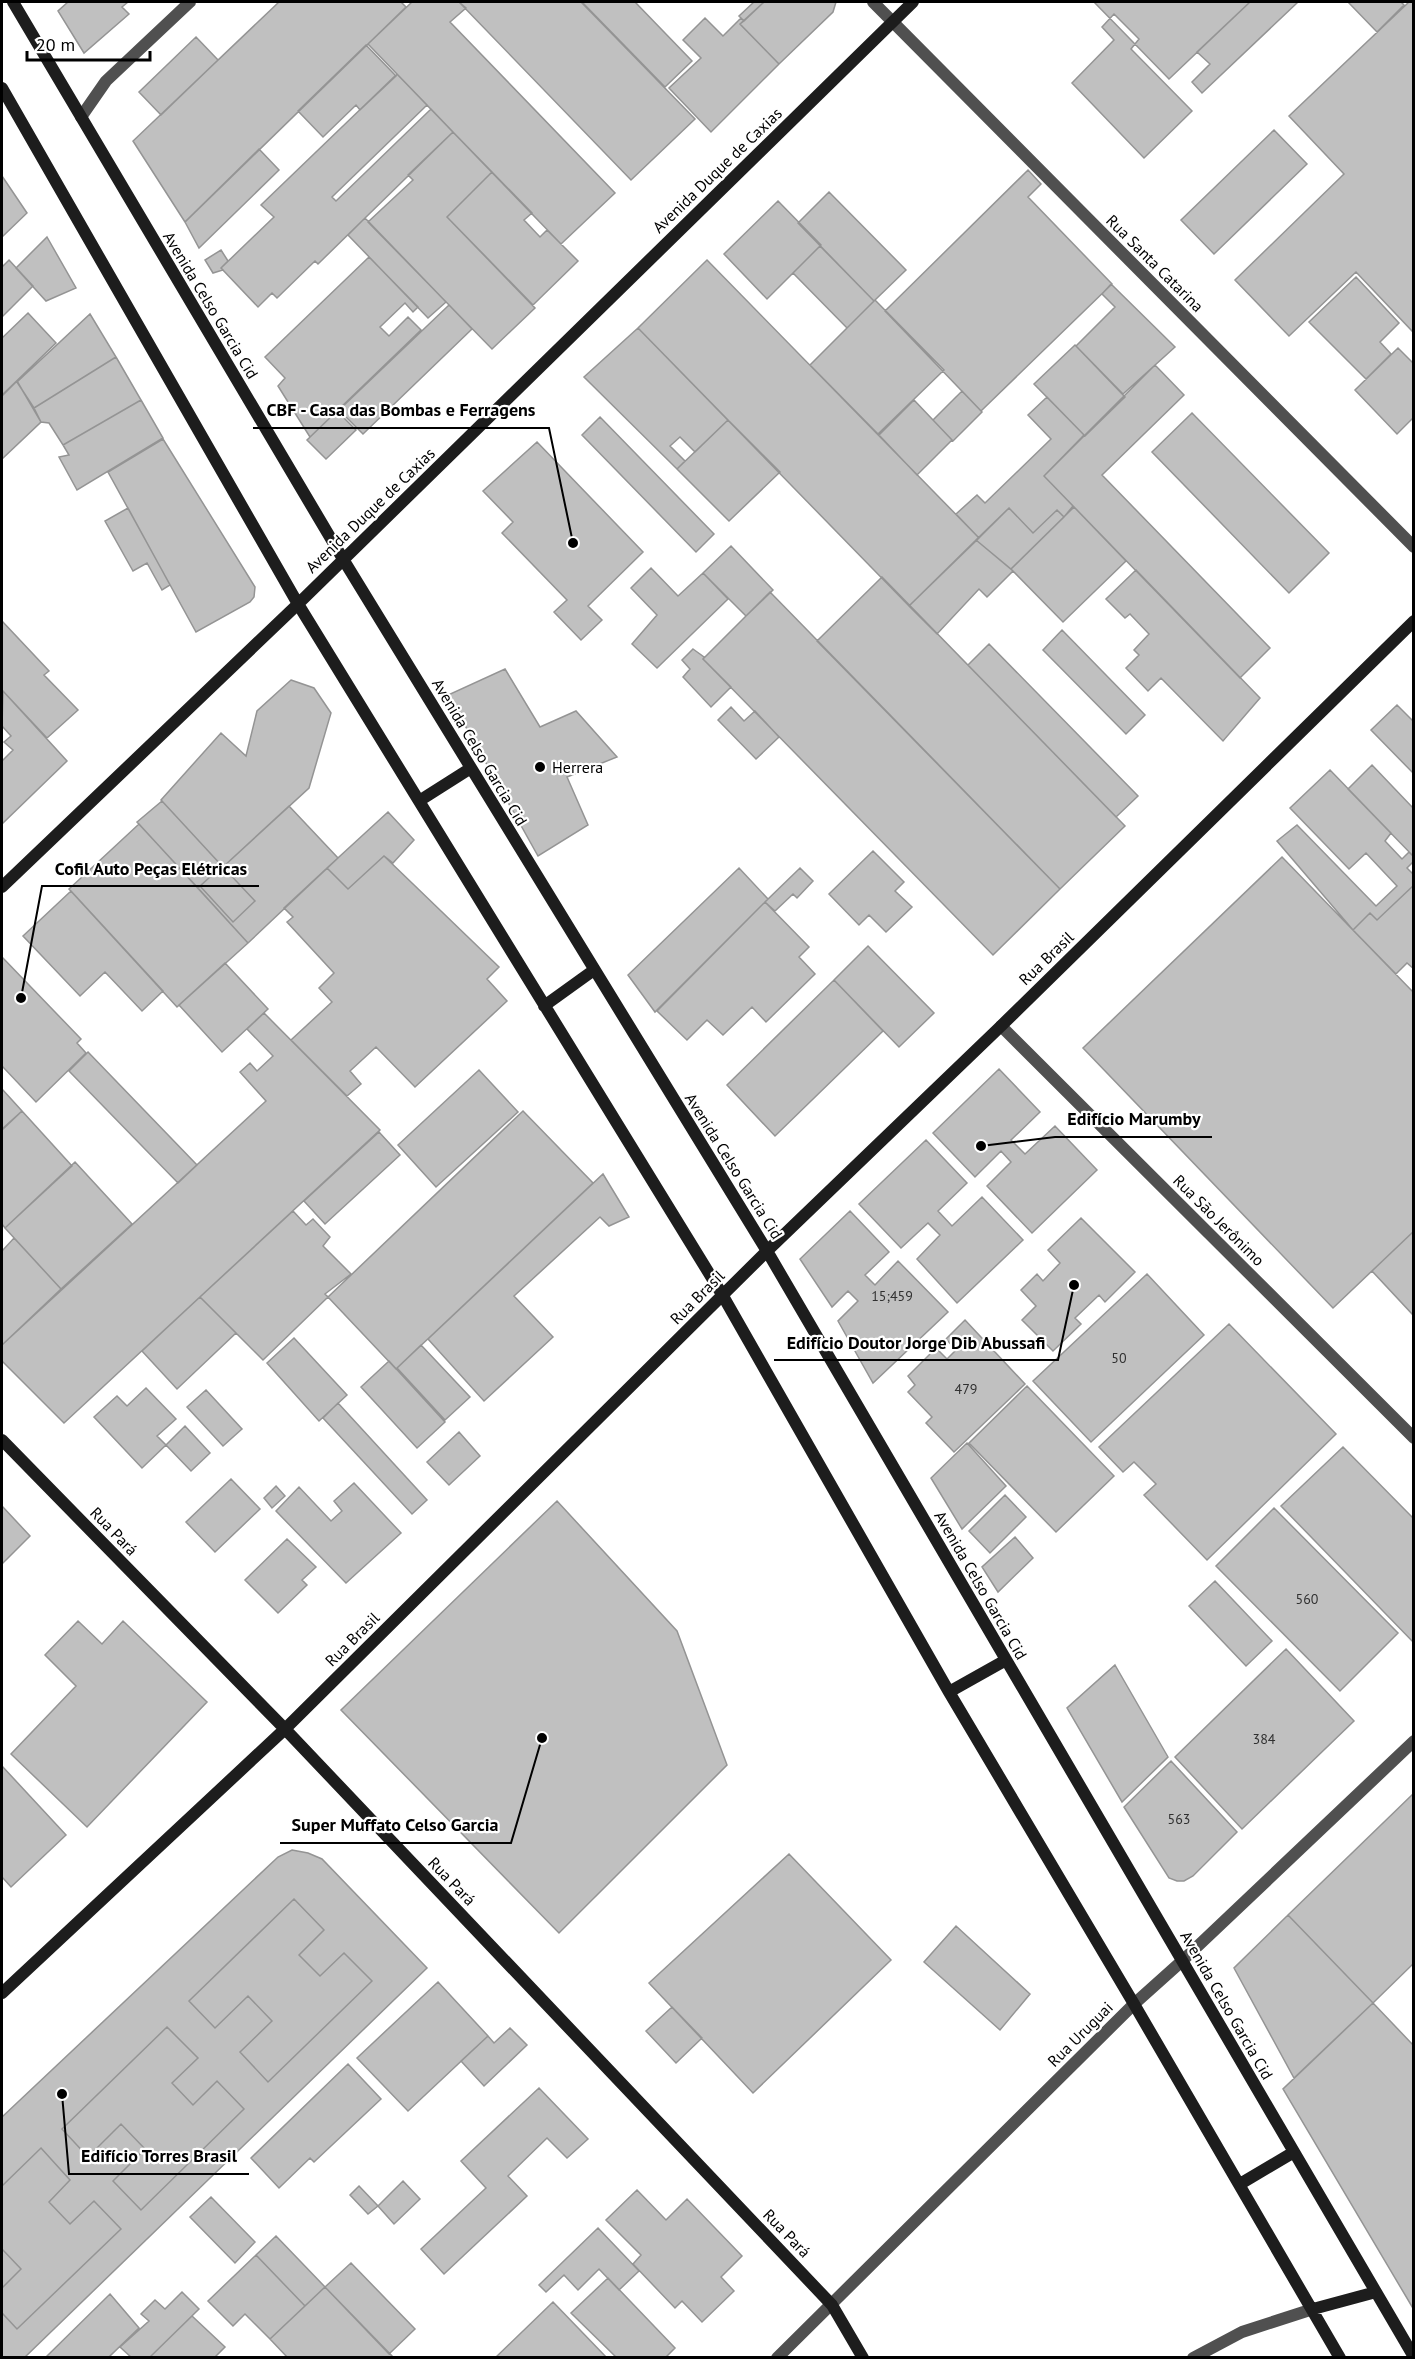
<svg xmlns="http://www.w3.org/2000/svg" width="1415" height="2359" font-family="'PT Sans',sans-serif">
<rect width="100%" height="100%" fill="#fff"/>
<path fill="#c0c0c0" stroke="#949494" stroke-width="1.5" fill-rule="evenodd" d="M 68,2 L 128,2 L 122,7 L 129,14 L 84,53 L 58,11 Z
M 279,2 L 401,2 L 406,7 L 185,222 L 133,141 Z
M 412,2 L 459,2 L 466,8 L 450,22 L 615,193 L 561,244 L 368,44 Z
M 459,2 L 581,2 L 695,119 L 631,180 Z
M 582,2 L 635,2 L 692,61 L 665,87 Z
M 754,2 L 764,2 L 744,21 L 739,16 Z
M 764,2 L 836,2 L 833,12 L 779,64 L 740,24 Z
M 1094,2 L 1250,2 L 1169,79 Z
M 1250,2 L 1298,2 L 1202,93 L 1192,82 L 1210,64 L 1197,52 Z
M 1348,2 L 1401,2 L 1404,5 L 1377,32 Z
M 1409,2 L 1414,2 L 1414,333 L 1356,272 L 1289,336 L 1235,280 L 1344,174 L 1289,116 Z
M 1114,14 L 1139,39 L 1131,49 L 1192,111 L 1144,158 L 1072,83 L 1114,40 L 1102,27 Z
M 705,18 L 723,36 L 741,18 L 744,21 L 740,24 L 779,64 L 711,132 L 669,88 L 701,58 L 683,40 Z
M 196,37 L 218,60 L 161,115 L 139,92 Z
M 366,45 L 396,76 L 360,110 L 356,105 L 323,137 L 298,111 Z
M 397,74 L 427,105 L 332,197 L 336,201 L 431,109 L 453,132 L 318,264 L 315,261 L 277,298 L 272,293 L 258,307 L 221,268 L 274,217 L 261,205 Z
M 1274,130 L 1307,164 L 1214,254 L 1181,220 Z
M 453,132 L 492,172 L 447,217 L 535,308 L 492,349 L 368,222 L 413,180 L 408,175 Z
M 259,149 L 279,170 L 199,248 L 185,222 Z
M 1028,170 L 1041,184 L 1028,197 L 1112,284 L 981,411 L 885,311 Z
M 492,172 L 532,213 L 524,220 L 540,237 L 547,230 L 578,261 L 533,305 L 447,217 Z
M 2,176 L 27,213 L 2,237 Z
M 829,192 L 906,270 L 874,301 L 798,223 Z
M 778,201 L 821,245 L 767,299 L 724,254 Z
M 365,218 L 446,302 L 428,318 L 348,235 Z
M 47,237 L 76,288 L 46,301 L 16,268 Z
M 820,246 L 874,301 L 847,328 L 793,273 Z
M 221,250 L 228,261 L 221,268 L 223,270 L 213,273 L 205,260 Z
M 369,257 L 418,307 L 413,312 L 405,303 L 380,327 L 389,336 L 408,317 L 421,330 L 310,437 L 278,386 L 285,378 L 265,357 Z
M 9,260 L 33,286 L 2,317 L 2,267 Z
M 707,260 L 979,538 L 909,606 L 638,328 Z
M 1356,277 L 1399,323 L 1380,342 L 1391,354 L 1366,379 L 1309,322 Z
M 1111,284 L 1175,347 L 1123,394 L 1076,346 L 1115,307 L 1102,294 Z
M 875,300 L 944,370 L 878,434 L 810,365 Z
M 449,305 L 472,329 L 363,434 L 339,410 Z
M 28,313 L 56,343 L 2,395 L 2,338 Z
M 90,314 L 116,357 L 34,408 L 17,382 Z
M 638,328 L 728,420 L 695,452 L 680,437 L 670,446 L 685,461 L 677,469 L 584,377 Z
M 1075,345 L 1125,397 L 1085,436 L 1034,384 Z
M 1398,348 L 1414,364 L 1414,417 L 1397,434 L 1355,390 Z
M 116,357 L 141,400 L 63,445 L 49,423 L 41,422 L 34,408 Z
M 1155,365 L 1184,395 L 1102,475 L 1270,648 L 1240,678 L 1044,476 Z
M 17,381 L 41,422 L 2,459 L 2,396 Z
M 962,391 L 982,412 L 953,441 L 933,420 Z
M 1047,397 L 1084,435 L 1044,476 L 1073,506 L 1064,517 L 1057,510 L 1033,533 L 1009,508 L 979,538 L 956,514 L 977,495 L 985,503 L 1051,439 L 1028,415 Z
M 141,400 L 163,438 L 77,490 L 59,457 L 69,455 L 63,445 Z
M 914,400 L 952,440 L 917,475 L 879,435 Z
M 337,411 L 356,430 L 326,459 L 307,440 Z
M 1192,413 L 1329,553 L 1289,593 L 1152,452 Z
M 600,417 L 714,534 L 696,552 L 582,435 Z
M 728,420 L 780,472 L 729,521 L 677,469 Z
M 163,439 L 255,587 L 254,597 L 250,602 L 196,632 L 108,472 Z
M 537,442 L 643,552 L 588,606 L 602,620 L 581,640 L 554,612 L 567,600 L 502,533 L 513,522 L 483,491 Z
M 1074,507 L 1126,561 L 1063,622 L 1011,569 Z
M 128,508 L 170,585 L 162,590 L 147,563 L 133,571 L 105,521 Z
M 1009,508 L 1033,533 L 1057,510 L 1064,517 L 1011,569 L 976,540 Z
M 976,540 L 1013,571 L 987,597 L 979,589 L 937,634 L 909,606 Z
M 731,546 L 773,590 L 746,616 L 703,573 Z
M 651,568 L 678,596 L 703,573 L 728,599 L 657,668 L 632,644 L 657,615 L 631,588 Z
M 1136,570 L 1260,698 L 1223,741 L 1161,678 L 1148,691 L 1126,668 L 1139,655 L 1134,650 L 1149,634 L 1130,614 L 1125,618 L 1106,599 Z
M 882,577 L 1125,826 L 1060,889 L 817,641 Z
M 770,592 L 1060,889 L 993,955 L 703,659 Z
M 2,621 L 49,671 L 44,675 L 78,710 L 47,738 L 2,690 Z
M 1062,630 L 1145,715 L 1126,734 L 1043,650 Z
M 989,644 L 1138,796 L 1116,817 L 968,665 Z
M 693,649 L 704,657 L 703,659 L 731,687 L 711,707 L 683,677 L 690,669 L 682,660 Z
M 505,669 L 540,727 L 576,711 L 617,757 L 567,777 L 588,825 L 538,856 L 448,695 Z
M 291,680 L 314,688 L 331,713 L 309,788 L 223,867 L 161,800 L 221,733 L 246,756 L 257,711 Z
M 3,691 L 67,761 L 2,824 L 2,761 L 13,750 L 4,742 L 11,736 L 2,726 Z
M 1397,705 L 1414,722 L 1414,774 L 1371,730 Z
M 731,707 L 744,721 L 755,711 L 779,737 L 756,759 L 718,720 Z
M 1372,765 L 1414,809 L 1414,857 L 1348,789 Z
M 1330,770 L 1391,833 L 1385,841 L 1402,859 L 1409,852 L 1414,857 L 1414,861 L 1407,868 L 1414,875 L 1414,885 L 1377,920 L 1370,913 L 1353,930 L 1277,841 L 1297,825 L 1376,906 L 1397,886 L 1366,853 L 1349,869 L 1290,808 Z
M 162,801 L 222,866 L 198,888 L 137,822 Z
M 289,806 L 338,858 L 248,943 L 198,888 L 200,886 L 233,922 L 255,901 L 223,867 Z
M 388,812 L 414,840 L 393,863 L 384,856 L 348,889 L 327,868 Z
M 139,824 L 248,943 L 177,1007 L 69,889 Z
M 873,851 L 904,882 L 895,891 L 912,907 L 886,932 L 869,915 L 859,925 L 829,894 Z
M 384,856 L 499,967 L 487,979 L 507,1001 L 415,1087 L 376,1047 L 350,1071 L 361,1084 L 347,1096 L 291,1040 L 332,1002 L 319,988 L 334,973 L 287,922 L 293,917 L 284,908 L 327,868 L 348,889 Z
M 1282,857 L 1414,993 L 1414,1231 L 1333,1308 L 1083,1048 Z
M 222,866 L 255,901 L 233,922 L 200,886 Z
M 739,868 L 768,899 L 655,1012 L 628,975 Z
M 800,868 L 813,881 L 797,898 L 793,894 L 775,911 L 765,902 Z
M 1414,885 L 1414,969 L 1407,963 L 1396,974 L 1353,930 L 1370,913 L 1377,920 Z
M 71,891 L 163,991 L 142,1011 L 105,972 L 80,996 L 23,936 Z
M 765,902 L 809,947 L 799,957 L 815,974 L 766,1022 L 752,1007 L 723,1035 L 707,1020 L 687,1040 L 657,1011 Z
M 868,946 L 934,1013 L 899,1047 L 834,980 Z
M 2,957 L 81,1039 L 77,1043 L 86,1053 L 36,1102 L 2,1066 Z
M 225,963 L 268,1009 L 222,1052 L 179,1005 Z
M 834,980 L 883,1031 L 775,1136 L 727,1085 Z
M 264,1013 L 380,1130 L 64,1423 L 2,1361 L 2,1345 L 266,1101 L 240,1072 L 250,1063 L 257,1071 L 273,1056 L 247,1029 Z
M 88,1052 L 197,1165 L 178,1183 L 69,1071 Z
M 999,1069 L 1040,1112 L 1011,1140 L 1025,1154 L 1055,1126 L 1097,1170 L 1032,1233 L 987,1186 L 1011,1162 L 1001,1151 L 975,1177 L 933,1133 Z
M 479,1070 L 518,1112 L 436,1187 L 398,1145 Z
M 2,1089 L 22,1111 L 2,1130 Z
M 22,1111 L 72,1166 L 5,1228 L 2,1224 L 2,1129 Z
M 523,1111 L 593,1183 L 396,1369 L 328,1297 Z
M 379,1132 L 400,1155 L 325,1224 L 304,1201 Z
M 926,1140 L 967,1183 L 938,1211 L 952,1226 L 982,1197 L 1023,1240 L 957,1303 L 917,1259 L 940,1235 L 928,1223 L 901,1248 L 859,1204 Z
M 75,1162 L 132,1224 L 61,1289 L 5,1228 Z
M 603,1174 L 629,1217 L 609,1226 L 600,1217 L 514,1296 L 553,1337 L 484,1401 L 428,1339 Z
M 293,1211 L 306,1225 L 313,1219 L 330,1237 L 323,1246 L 351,1274 L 325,1294 L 328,1297 L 263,1360 L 200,1297 Z
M 850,1211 L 889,1252 L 865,1275 L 875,1285 L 898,1261 L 948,1312 L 873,1383 L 838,1321 L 858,1301 L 848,1291 L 832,1307 L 800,1259 Z
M 1081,1218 L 1135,1272 L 1105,1302 L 1099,1295 L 1075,1318 L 1081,1324 L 1053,1351 L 1022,1320 L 1036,1306 L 1021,1290 L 1037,1274 L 1043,1281 L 1060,1263 L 1048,1250 Z
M 1414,1231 L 1414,1316 L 1372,1271 Z
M 14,1238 L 61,1289 L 2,1345 L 2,1251 Z
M 1147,1274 L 1204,1335 L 1091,1442 L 1033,1381 Z
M 200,1297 L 236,1333 L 177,1389 L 142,1351 Z
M 965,1320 L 1025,1384 L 954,1452 L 926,1423 L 932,1417 L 908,1392 L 915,1385 L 908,1376 L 936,1348 L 947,1359 L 956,1350 L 946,1339 Z
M 1229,1324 L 1336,1434 L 1207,1560 L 1144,1495 L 1156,1484 L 1134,1462 L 1123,1472 L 1099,1447 Z
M 294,1338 L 347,1395 L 319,1421 L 267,1363 Z
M 421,1345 L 470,1397 L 445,1420 L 397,1368 Z
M 389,1361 L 445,1422 L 417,1448 L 361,1387 Z
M 1027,1386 L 1114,1476 L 1056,1532 L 969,1443 Z
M 146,1388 L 176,1419 L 157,1436 L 166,1445 L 142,1468 L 94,1417 L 117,1396 L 127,1406 Z
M 206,1390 L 242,1429 L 223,1446 L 187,1407 Z
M 338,1403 L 427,1500 L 412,1514 L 323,1418 Z
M 185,1426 L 210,1453 L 191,1471 L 166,1445 Z
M 459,1432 L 480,1456 L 449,1485 L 427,1462 Z
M 967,1443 L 1006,1486 L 962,1529 L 931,1478 Z
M 1343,1447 L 1414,1519 L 1414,1643 L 1281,1506 Z
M 231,1479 L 260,1509 L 215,1552 L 186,1522 Z
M 354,1483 L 401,1533 L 346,1583 L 276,1511 L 299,1487 L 331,1521 L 342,1511 L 334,1501 Z
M 276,1486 L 285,1496 L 272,1508 L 264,1498 Z
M 1005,1495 L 1026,1517 L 990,1553 L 969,1531 Z
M 557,1501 L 677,1631 L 727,1765 L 559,1933 L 341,1710 Z
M 2,1506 L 30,1536 L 2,1564 Z
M 1274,1508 L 1398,1633 L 1340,1691 L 1216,1566 Z
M 1015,1537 L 1033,1558 L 998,1592 L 982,1567 Z
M 287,1539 L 316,1567 L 302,1580 L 307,1585 L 278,1613 L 245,1580 Z
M 1215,1581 L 1272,1641 L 1246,1666 L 1189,1606 Z
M 78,1621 L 102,1644 L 123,1621 L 207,1702 L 87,1827 L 11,1754 L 76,1686 L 45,1655 Z
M 1286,1649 L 1354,1721 L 1242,1829 L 1175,1757 Z
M 1115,1665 L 1168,1757 L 1122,1802 L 1067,1708 Z
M 1171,1761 L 1237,1832 L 1193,1876 L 1184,1881 L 1177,1881 L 1169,1878 L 1124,1807 Z
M 2,1766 L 66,1835 L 11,1887 L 2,1877 Z
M 1414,1793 L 1414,1963 L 1373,2003 L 1288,1915 Z
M 292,1850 L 308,1853 L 322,1859 L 427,1968 L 24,2358 L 2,2358 L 2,2313 L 17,2329 L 121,2229 L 94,2201 L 70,2224 L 49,2202 L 70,2180 L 41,2148 L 2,2186 L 2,2117 L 278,1857 ZM 294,1899 L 324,1930 L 299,1955 L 320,1976 L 344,1953 L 372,1981 L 268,2082 L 240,2052 L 272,2021 L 248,1996 L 215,2028 L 189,2001 ZM 167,2027 L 198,2058 L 172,2083 L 193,2105 L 217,2081 L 244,2109 L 141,2210 L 113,2181 L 145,2149 L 121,2124 L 88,2157 L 62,2129 Z
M 789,1854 L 891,1960 L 753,2093 L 649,1983 Z
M 294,1899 L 324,1930 L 299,1955 L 320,1976 L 344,1953 L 372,1981 L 268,2082 L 240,2052 L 272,2021 L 248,1996 L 215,2028 L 189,2001 Z
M 1288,1915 L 1373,2003 L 1294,2078 L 1234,1968 Z
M 956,1926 L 1030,1994 L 1000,2030 L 924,1962 Z
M 438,1982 L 488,2036 L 408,2111 L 357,2058 Z
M 1373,2003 L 1414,2046 L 1414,2310 L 1283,2089 Z
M 672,2007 L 702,2038 L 676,2063 L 646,2031 Z
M 167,2027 L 198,2058 L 172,2083 L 193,2105 L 217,2081 L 244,2109 L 141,2210 L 113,2181 L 145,2149 L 121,2124 L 88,2157 L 62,2129 Z
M 510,2028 L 527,2045 L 484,2086 L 461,2061 L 488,2036 L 494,2043 Z
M 348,2064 L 381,2099 L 314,2162 L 310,2158 L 279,2188 L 251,2158 Z
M 539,2088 L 588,2139 L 567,2158 L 547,2138 L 508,2176 L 527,2196 L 444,2274 L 421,2249 L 486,2188 L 461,2161 Z
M 41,2148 L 70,2180 L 49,2202 L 70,2224 L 94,2201 L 121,2229 L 17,2329 L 2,2313 L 2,2288 L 21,2269 L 2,2249 L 2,2186 Z
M 403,2181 L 420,2199 L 394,2224 L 378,2206 Z
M 359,2186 L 378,2206 L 368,2214 L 350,2195 Z
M 637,2190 L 666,2220 L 687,2199 L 742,2256 L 721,2277 L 734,2291 L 702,2322 L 682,2301 L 675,2308 L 633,2264 L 641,2255 L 606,2220 Z
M 211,2197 L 255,2242 L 235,2263 L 190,2217 Z
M 598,2228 L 639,2271 L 619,2290 L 599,2269 L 578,2290 L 564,2275 L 546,2292 L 539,2285 Z
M 276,2236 L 325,2287 L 305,2306 L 256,2255 Z
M 2,2249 L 21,2269 L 2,2288 Z
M 256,2255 L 305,2306 L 270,2339 L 245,2314 L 233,2326 L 208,2301 Z
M 351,2263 L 415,2329 L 389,2354 L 325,2287 Z
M 608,2278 L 675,2348 L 665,2358 L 617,2358 L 571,2313 Z
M 325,2287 L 392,2356 L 391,2358 L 288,2358 L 270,2339 Z
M 182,2292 L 199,2309 L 149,2358 L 132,2358 L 120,2347 L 149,2321 L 141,2314 L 155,2300 L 165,2309 Z
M 110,2294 L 139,2328 L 110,2356 L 111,2358 L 45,2358 Z
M 553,2302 L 607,2358 L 496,2358 L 496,2357 Z
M 192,2316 L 225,2347 L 214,2358 L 149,2358 Z"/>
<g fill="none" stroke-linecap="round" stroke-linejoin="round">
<path stroke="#505050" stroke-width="12" d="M 81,117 L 106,81 L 190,2
M 1193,2358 L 1242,2332 L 1313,2309"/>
<path stroke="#505050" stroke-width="12" d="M 873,2 L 1414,547
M 1001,1026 L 1414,1438
M 777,2358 L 1134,2004 L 1182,1961 L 1414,1741"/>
<path stroke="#1d1d1d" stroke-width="12" d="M 13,2 L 343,559 L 767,1251 L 1414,2357
M 2,88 L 298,604 L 723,1296 L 949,1692 L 1134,2004 L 1340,2358
M 419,801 L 471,768
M 2,887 L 298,604 L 913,2
M 544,1006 L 594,970
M 2,1440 L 285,1729 L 832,2305 L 863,2358
M 949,1692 L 1006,1660
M 2,1993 L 285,1729 L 767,1251 L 1001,1026 L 1414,621
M 1240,2184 L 1294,2152
M 1313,2309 L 1376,2292"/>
</g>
<circle fill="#000" stroke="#fff" stroke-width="2" cx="540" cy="767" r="6"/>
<g text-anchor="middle" stroke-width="4.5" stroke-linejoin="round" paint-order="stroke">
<g font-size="14" fill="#303030">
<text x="892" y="1301">15;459</text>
<text x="1119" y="1363">50</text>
<text x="966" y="1394">479</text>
<text x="1307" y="1604">560</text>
<text x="1264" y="1744">384</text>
<text x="1179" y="1824">563</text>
</g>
<g font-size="16" fill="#000" stroke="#fff">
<text transform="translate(717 170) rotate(-44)" y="6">Avenida Duque de Caxias</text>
<text transform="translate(1155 263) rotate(45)" y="6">Rua Santa Catarina</text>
<text transform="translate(211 305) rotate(59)" y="6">Avenida Celso Garcia Cid</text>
<text transform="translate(370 510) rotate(-44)" y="6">Avenida Duque de Caxias</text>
<text transform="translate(480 752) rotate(59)" y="6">Avenida Celso Garcia Cid</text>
<text transform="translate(1046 958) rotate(-44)" y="6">Rua Brasil</text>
<text transform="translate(734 1166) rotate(58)" y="6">Avenida Celso Garcia Cid</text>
<text transform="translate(1219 1220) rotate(45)" y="6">Rua São Jerônimo</text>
<text transform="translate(697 1297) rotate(-45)" y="6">Rua Brasil</text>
<text transform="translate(114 1531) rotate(46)" y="6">Rua Pará</text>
<text transform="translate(981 1585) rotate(60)" y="6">Avenida Celso Garcia Cid</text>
<text transform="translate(352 1639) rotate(-45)" y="6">Rua Brasil</text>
<text transform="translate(452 1881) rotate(46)" y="6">Rua Pará</text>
<text transform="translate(1227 2005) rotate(60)" y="6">Avenida Celso Garcia Cid</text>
<text transform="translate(1080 2034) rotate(-45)" y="6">Rua Uruguai</text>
<text transform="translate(787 2233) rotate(46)" y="6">Rua Pará</text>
</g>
<g font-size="16" fill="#000" stroke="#fff" text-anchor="start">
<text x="552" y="773">Herrera</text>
</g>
</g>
<path fill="none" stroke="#000" stroke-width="2" d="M573 543L549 428H253M21 998L42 886H259M981 1146L1055 1137H1212M1074 1285L1058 1360H774M542 1738L511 1843H280M62 2094L69 2174H249"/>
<g fill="#000" stroke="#fff" stroke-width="2">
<circle cx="573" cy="543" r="6"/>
<circle cx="21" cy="998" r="6"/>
<circle cx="981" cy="1146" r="6"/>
<circle cx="1074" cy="1285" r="6"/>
<circle cx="542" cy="1738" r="6"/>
<circle cx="62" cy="2094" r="6"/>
</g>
<g font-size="18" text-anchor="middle" font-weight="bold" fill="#000" stroke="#fff" stroke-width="4.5" stroke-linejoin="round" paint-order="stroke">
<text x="401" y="416">CBF - Casa das Bombas e Ferragens</text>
<text x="151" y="875">Cofil Auto Peças Elétricas</text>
<text x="1134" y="1125">Edifício Marumby</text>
<text x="916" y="1349">Edifício Doutor Jorge Dib Abussafi</text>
<text x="395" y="1831">Super Muffato Celso Garcia</text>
<text x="159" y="2162">Edifício Torres Brasil</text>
</g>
<rect width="1415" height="2359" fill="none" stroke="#000000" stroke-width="6"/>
<path d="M27 51v9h123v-9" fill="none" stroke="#000000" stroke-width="3"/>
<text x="36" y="51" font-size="18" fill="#000000" stroke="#ffffff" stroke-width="4.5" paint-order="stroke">20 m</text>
</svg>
